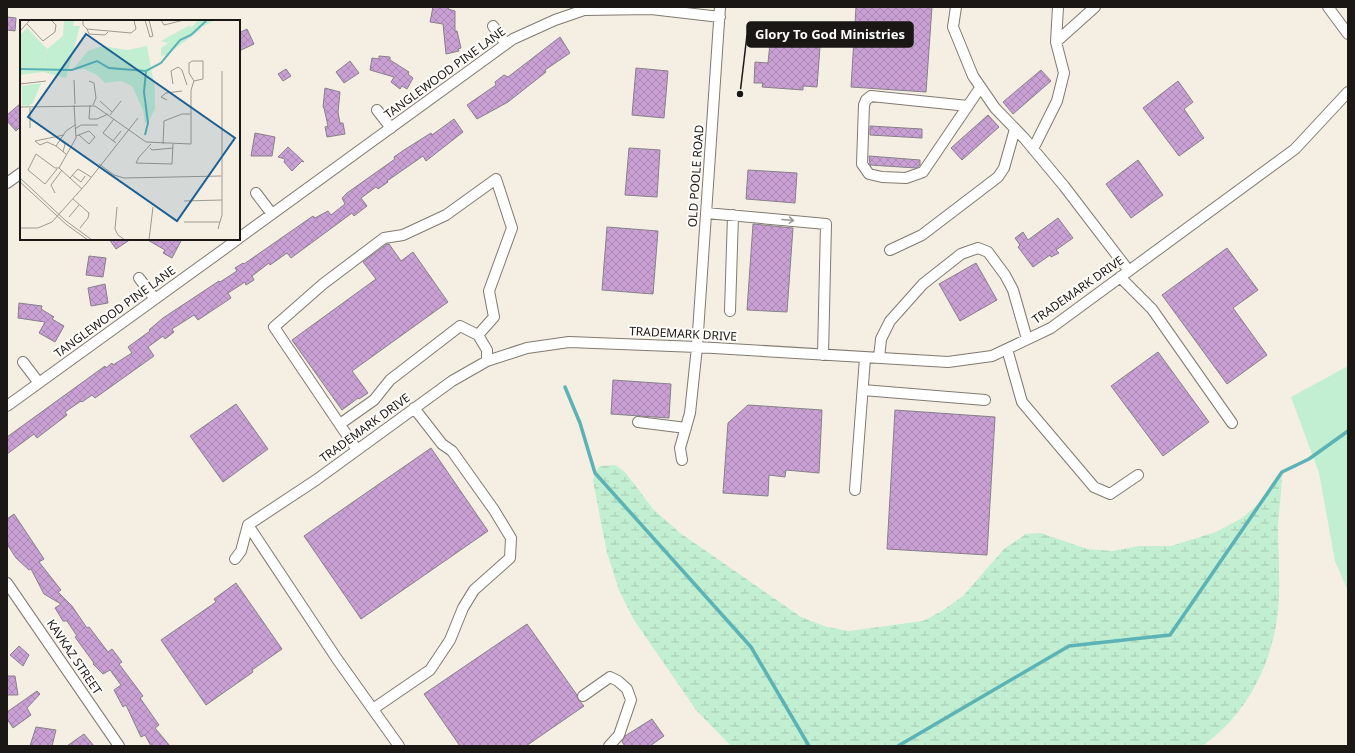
<svg xmlns="http://www.w3.org/2000/svg" width="1355" height="753" font-family="'Noto Sans',sans-serif">
<defs>
<pattern id="wetland-marsh" width="20" height="14" patternUnits="userSpaceOnUse"><rect width="20" height="14" fill="#c2eed2"/><path d="M1 5h8M5 5V1M11 12h8M15 12V8" fill="none" stroke="#a6cbb3"/></pattern>
<pattern id="building-cross-hatch" width="8" height="8" patternUnits="userSpaceOnUse"><rect width="8" height="8" fill="#c8a0d3"/><path d="M0 0l8 8M0 8l8-8" fill="none" stroke="#ab89b4"/></pattern>
</defs>
<rect width="100%" height="100%" fill="#f5efe3"/>
<path fill="#c2eed2" d="M 1348,366 L 1348,591 L 1335,561 L 1319,473 L 1291,397 Z"/>
<path fill="url(#wetland-marsh)" d="M 615,465 L 625,472 L 653,509 L 680,533 L 801,617 L 827,627 L 849,631 L 923,621 L 942,611 L 963,596 L 1004,549 L 1026,534 L 1041,533 L 1087,549 L 1112,551 L 1139,546 L 1171,546 L 1216,532 L 1242,518 L 1265,498 L 1282,472 C 1282,491 1279,508 1278,527 C 1278,550 1280,574 1279,597 C 1277,655 1250,713 1202,746 L 731,746 L 696,710 L 634,620 L 619,590 L 607,553 L 593,481 L 595,473 L 600,466 Z"/>
<g fill="none" stroke-linecap="round" stroke-linejoin="round">
<path stroke="#5cb3b5" stroke-width="3.5" d="M 565,387 L 580,423 L 595,473 L 751,647 L 809,746
M 898,746 L 1069,646 L 1170,635 L 1282,472 L 1309,459 L 1348,431"/>
</g>
<path fill="url(#building-cross-hatch)" stroke="#878089" d="M 433,7 L 449,7 L 448,9 L 455,11 L 455,31 L 457,31 L 461,48 L 458,49 L 459,51 L 446,54 L 443,24 L 430,22 Z
M 856,7 L 932,7 L 926,92 L 851,87 Z
M 7,17 L 16,18 L 15,31 L 7,30 Z
M 247,29 L 254,44 L 239,51 L 239,33 Z
M 560,37 L 570,53 L 545,70 L 546,72 L 508,102 L 477,119 L 467,105 L 496,85 L 495,82 L 504,75 L 508,77 Z
M 770,43 L 820,47 L 817,87 L 803,86 L 803,90 L 762,87 L 763,83 L 754,83 L 755,62 L 768,63 Z
M 379,56 L 390,57 L 390,60 L 409,72 L 408,74 L 413,78 L 407,89 L 402,86 L 400,89 L 391,82 L 394,77 L 370,70 L 372,58 L 379,59 Z
M 350,61 L 359,73 L 344,83 L 336,72 Z
M 636,68 L 668,71 L 664,118 L 632,115 Z
M 286,69 L 291,76 L 283,81 L 278,74 Z
M 1041,70 L 1051,81 L 1013,114 L 1003,102 Z
M 1178,81 L 1193,102 L 1184,109 L 1204,138 L 1179,156 L 1143,108 Z
M 325,88 L 340,92 L 338,112 L 340,123 L 343,123 L 345,134 L 327,137 L 325,127 L 328,126 L 324,108 L 323,107 Z
M 21,103 L 21,126 L 16,131 L 7,121 L 7,115 Z
M 988,115 L 999,127 L 962,160 L 951,148 Z
M 454,119 L 463,132 L 426,161 L 423,156 L 387,181 L 388,182 L 378,189 L 376,187 L 361,198 L 367,206 L 354,216 L 352,213 L 291,258 L 287,253 L 270,265 L 269,263 L 252,276 L 254,280 L 246,285 L 245,282 L 228,293 L 231,298 L 198,320 L 194,315 L 172,329 L 174,332 L 165,339 L 163,336 L 148,347 L 154,356 L 95,398 L 92,395 L 82,402 L 81,401 L 65,412 L 67,415 L 37,438 L 34,434 L 7,454 L 7,437 L 105,366 L 106,368 L 112,363 L 113,365 L 132,353 L 128,347 L 150,331 L 149,330 L 163,318 L 219,281 L 220,282 L 237,271 L 235,268 L 243,263 L 244,264 L 313,216 L 315,218 L 328,211 L 331,215 L 345,204 L 342,198 L 347,193 L 395,159 L 394,157 L 404,150 L 431,133 L 432,135 Z
M 870,126 L 922,129 L 922,138 L 870,135 Z
M 255,133 L 275,137 L 272,156 L 251,156 Z
M 288,147 L 304,162 L 302,161 L 292,171 L 284,162 L 285,159 L 278,157 Z
M 629,148 L 660,150 L 657,197 L 625,195 Z
M 869,156 L 920,160 L 920,165 L 916,168 L 870,165 Z
M 1138,160 L 1163,195 L 1131,218 L 1106,184 Z
M 748,170 L 797,173 L 795,203 L 746,199 Z
M 1058,218 L 1073,238 L 1056,250 L 1059,253 L 1051,257 L 1050,255 L 1033,267 L 1018,247 L 1020,245 L 1015,238 L 1023,232 L 1028,240 Z
M 753,224 L 793,228 L 787,312 L 747,310 Z
M 607,227 L 658,231 L 653,294 L 602,290 Z
M 109,239 L 131,239 L 116,249 Z
M 146,239 L 182,239 L 172,258 L 163,253 L 165,250 Z
M 387,244 L 389,244 L 401,261 L 413,252 L 448,302 L 352,371 L 368,393 L 359,399 L 358,398 L 342,410 L 292,340 L 376,279 L 363,262 Z
M 1227,248 L 1258,290 L 1233,308 L 1267,355 L 1227,384 L 1162,295 Z
M 89,256 L 106,258 L 103,277 L 86,275 Z
M 976,263 L 997,300 L 960,321 L 939,284 Z
M 105,284 L 108,303 L 91,306 L 88,288 Z
M 19,303 L 42,306 L 41,309 L 54,317 L 52,319 L 64,326 L 55,342 L 39,333 L 45,322 L 18,318 Z
M 1158,352 L 1209,422 L 1163,456 L 1111,386 Z
M 613,380 L 671,384 L 669,418 L 611,414 Z
M 236,404 L 268,449 L 223,482 L 190,436 Z
M 748,405 L 822,410 L 819,473 L 786,470 L 785,477 L 769,475 L 768,496 L 723,493 L 728,423 Z
M 895,410 L 995,417 L 987,555 L 887,549 Z
M 431,448 L 488,531 L 361,619 L 304,536 Z
M 14,514 L 44,559 L 39,562 L 61,590 L 58,592 L 72,606 L 87,628 L 89,627 L 108,652 L 112,649 L 122,662 L 119,664 L 143,696 L 140,698 L 159,725 L 155,728 L 170,746 L 151,746 L 145,735 L 141,737 L 126,705 L 123,707 L 114,690 L 121,685 L 110,670 L 103,674 L 93,664 L 94,663 L 75,637 L 77,636 L 67,621 L 63,621 L 55,608 L 61,604 L 44,594 L 31,569 L 29,570 L 16,558 L 7,544 L 7,519 Z
M 236,583 L 282,649 L 252,670 L 253,672 L 206,705 L 161,640 L 216,602 L 214,599 Z
M 527,624 L 577,695 L 578,699 L 584,706 L 526,746 L 460,746 L 424,694 Z
M 19,646 L 29,655 L 23,666 L 10,655 Z
M 7,676 L 15,676 L 18,695 L 7,695 Z
M 37,691 L 40,694 L 27,708 L 31,715 L 13,728 L 7,719 L 7,712 Z
M 652,719 L 664,736 L 650,746 L 625,746 L 622,742 L 625,736 Z
M 36,727 L 56,730 L 52,746 L 30,746 Z
M 84,734 L 94,746 L 67,746 Z"/>
<g fill="none" stroke-linecap="round" stroke-linejoin="round">
<g stroke="#807a70" stroke-width="12">
<path id="minor" d="M 956,7 L 953,27 L 973,76 L 995,108 L 1024,138 L 1064,186 L 1129,271
M 1328,7 L 1348,34
M 493,26 L 506,44
M 1056,42 L 1095,7
M 968,106 L 871,96 L 866,100 L 864,105 L 862,164 L 869,174 L 882,177 L 906,178 L 923,172 L 980,88
M 377,110 L 391,128
M 1033,149 L 1057,101 L 1064,73 L 1056,42 L 1058,7
M 7,183 L 21,173
M 256,193 L 272,214
M 706,213 L 826,224 L 823,355
M 239,238 L 513,39 L 555,20 L 584,10 L 651,9 L 720,17
M 890,250 L 922,235 L 998,177 L 1004,168 L 1015,129
M 1120,277 L 1152,309 L 1232,423
M 139,278 L 155,299
M 730,311 L 733,215
M 1007,349 L 1022,402 L 1094,487 L 1110,494 L 1138,475
M 879,358 L 881,339 L 890,321 L 923,284 L 961,254 L 978,248 L 988,252 L 1005,275 L 1013,290 L 1027,339
M 23,362 L 39,383
M 863,390 L 985,400
M 7,406 L 238,239
M 638,422 L 686,428
M 340,424 L 374,400 L 390,380 L 460,326 L 478,335
M 357,450 L 274,327 L 323,284 L 384,238 L 403,235 L 446,215 L 496,179 L 512,228 L 489,291 L 494,317 L 478,335 L 487,350 L 487,361
M 682,460 L 680,448 L 690,413 L 697,347 L 720,7
M 855,490 L 865,358
M 235,559 L 241,551 L 248,525
M 7,583 L 119,746
M 583,696 L 610,677 L 618,681 L 627,689 L 631,700 L 619,735 L 609,746
M 373,709 L 430,670 L 450,640 L 463,608 L 474,590 L 510,558 L 511,538 L 494,510 L 452,451 L 442,444 L 414,408
M 399,746 L 337,659 L 248,525 L 316,480 L 452,381 L 487,361 L 527,348 L 569,342 L 697,347 L 948,362 L 992,356 L 1051,328 L 1295,149 L 1348,92"/>
</g>
<use href="#minor" stroke="#fff" stroke-width="10"/>
</g>
<defs><path id="oneway-shaft" d="M-6 0H5M1.5-3L5.5 0L1.5 3" fill="none" stroke-width="1.6" stroke-linecap="round" stroke-linejoin="round"/></defs>
<use stroke="#989795" href="#oneway-shaft" transform="translate(788 220) rotate(5)"/>
<g text-anchor="middle" stroke-width="4" stroke-linejoin="round" paint-order="stroke">
<g font-size="12" fill="#1a1714" stroke="#fefdfa">
<text transform="translate(445 73) rotate(-36)" y="4">TANGLEWOOD PINE LANE</text>
<text transform="translate(696 176) rotate(-86)" y="4">OLD POOLE ROAD</text>
<text transform="translate(1078 290) rotate(-35)" y="4">TRADEMARK DRIVE</text>
<text transform="translate(115 312) rotate(-36)" y="4">TANGLEWOOD PINE LANE</text>
<text transform="translate(683 334) rotate(3)" y="4">TRADEMARK DRIVE</text>
<text transform="translate(365 428) rotate(-36)" y="4">TRADEMARK DRIVE</text>
<text transform="translate(74 657) rotate(56)" y="4">KAVKAZ STREET</text>
</g>
</g>
<g transform="translate(20 20)">
<rect width="220" height="220" fill="#f5efe3"/>
<path d="M 44,0 L 54,0 L 53,6 L 60,6 L 46,58 L 23,52 L 27,29 L 43,16 Z" fill="#c2eed2"/>
<path d="M 7,8 L 27,29 L 23,52 L 0,55 L 0,15 ZM 21,63 L 13,83 L 8,86 L 2,85 L 2,66 Z" fill="#c2eed2"/>
<path d="M 83,26 L 107,30 L 127,26 L 135,69 L 135,89 L 128,103 L 125,103 L 123,90 L 112,66 L 101,61 L 85,63 L 77,55 L 64,49 L 52,50 L 68,31 Z" fill="#c2eed2"/>
<path d="M 178,0 L 193,0 L 193,1 L 182,7 L 179,11 L 146,35 L 141,36 L 141,28 L 153,20 L 147,23 L 141,21 L 170,5 L 170,7 L 173,6 Z" fill="#c2eed2"/>
<path fill="none" stroke="#5cb3b5" stroke-width="2" d="M 0,49 L 52,50 L 77,41 L 89,48 L 126,51 L 141,43 L 160,20 L 171,15 L 187,0M 125,115 L 128,103 L 124,72 L 126,51"/>
<path fill="none" stroke="#9d9990" stroke-width="1" d="M 63,0 L 63,5 L 67,9 L 111,13 L 116,9 L 114,0M 125,0 L 130,17 L 133,16 L 129,0M 141,0 L 144,5 L 164,0M 7,4 L 23,21 L 35,12 L 36,5 L 31,0M 67,9 L 69,14 L 85,15 L 88,12M 0,11 L 10,0M 54,60 L 55,84M 69,61 L 74,63 L 76,78 L 73,85M 0,64 L 26,61M 153,64 L 151,51 L 158,47 L 162,50 L 167,65M 147,80 L 141,77 L 146,73 L 162,71M 80,81 L 92,92M 54,85 L 56,118 L 39,148 L 62,169M 70,85 L 69,99 L 77,99 L 88,94M 0,87 L 75,86 L 126,122 L 171,124 L 171,70 L 174,61 L 169,53 L 169,43 L 172,41 L 183,41 L 183,59 L 174,61M 90,95 L 101,81M 94,99 L 83,113 L 96,123M 10,108 L 10,88M 55,109 L 61,105 L 78,105M 56,116 L 69,111 L 75,117 L 69,124 L 59,115M 40,120 L 45,124 L 43,132M 93,121 L 101,111M 131,124 L 119,137 L 116,143 L 152,144 L 153,124M 143,124 L 144,101 L 162,94 L 171,94M 36,126 L 27,122 L 20,125 L 15,121 L 44,115M 130,128 L 132,130 L 153,128M 46,134 L 36,126 L 46,111 L 55,105M 79,144 L 94,155 L 104,158 L 201,156M 37,149 L 25,164 L 8,150 L 16,134 L 35,148 L 39,148M 52,155 L 61,162 L 65,156M 0,158 L 46,201 L 72,220M 50,158 L 58,149 L 71,157M 0,162 L 47,205 L 68,220M 35,173 L 31,165 L 42,150M 53,179 L 69,193 L 68,198 L 60,208M 164,181 L 202,180M 97,187 L 95,209 L 98,215 L 105,220M 49,197 L 59,185M 164,202 L 200,202M 0,208 L 18,208 L 32,202 L 66,164 L 118,98M 198,209 L 202,195 L 202,51M 129,220 L 133,187"/>
<path fill="#1b6095" fill-opacity="0.15" stroke="#1b6095" stroke-width="2" d="M 66,14 L 215,118 L 157,201 L 8,97 Z"/>
<rect width="220" height="220" fill="none" stroke="#1a1714" stroke-width="2"/>
</g>
<path fill="none" stroke="#1a1714" stroke-width="1.5" d="M740 94L747 35"/>
<circle fill="#1a1714" stroke="#fefdfa" stroke-width="1.5" cx="740" cy="94" r="4"/>
<rect fill="#1a1714" stroke="#1a1714" stroke-width="1.5" x="747" y="22" width="166" height="25" rx="4"/>
<g font-size="13" text-anchor="middle" font-weight="bold" fill="#fff">
<text x="830" y="39">Glory To God Ministries</text>
</g>
<rect width="1355" height="753" fill="none" stroke="#1a1714" stroke-width="16"/>
</svg>
